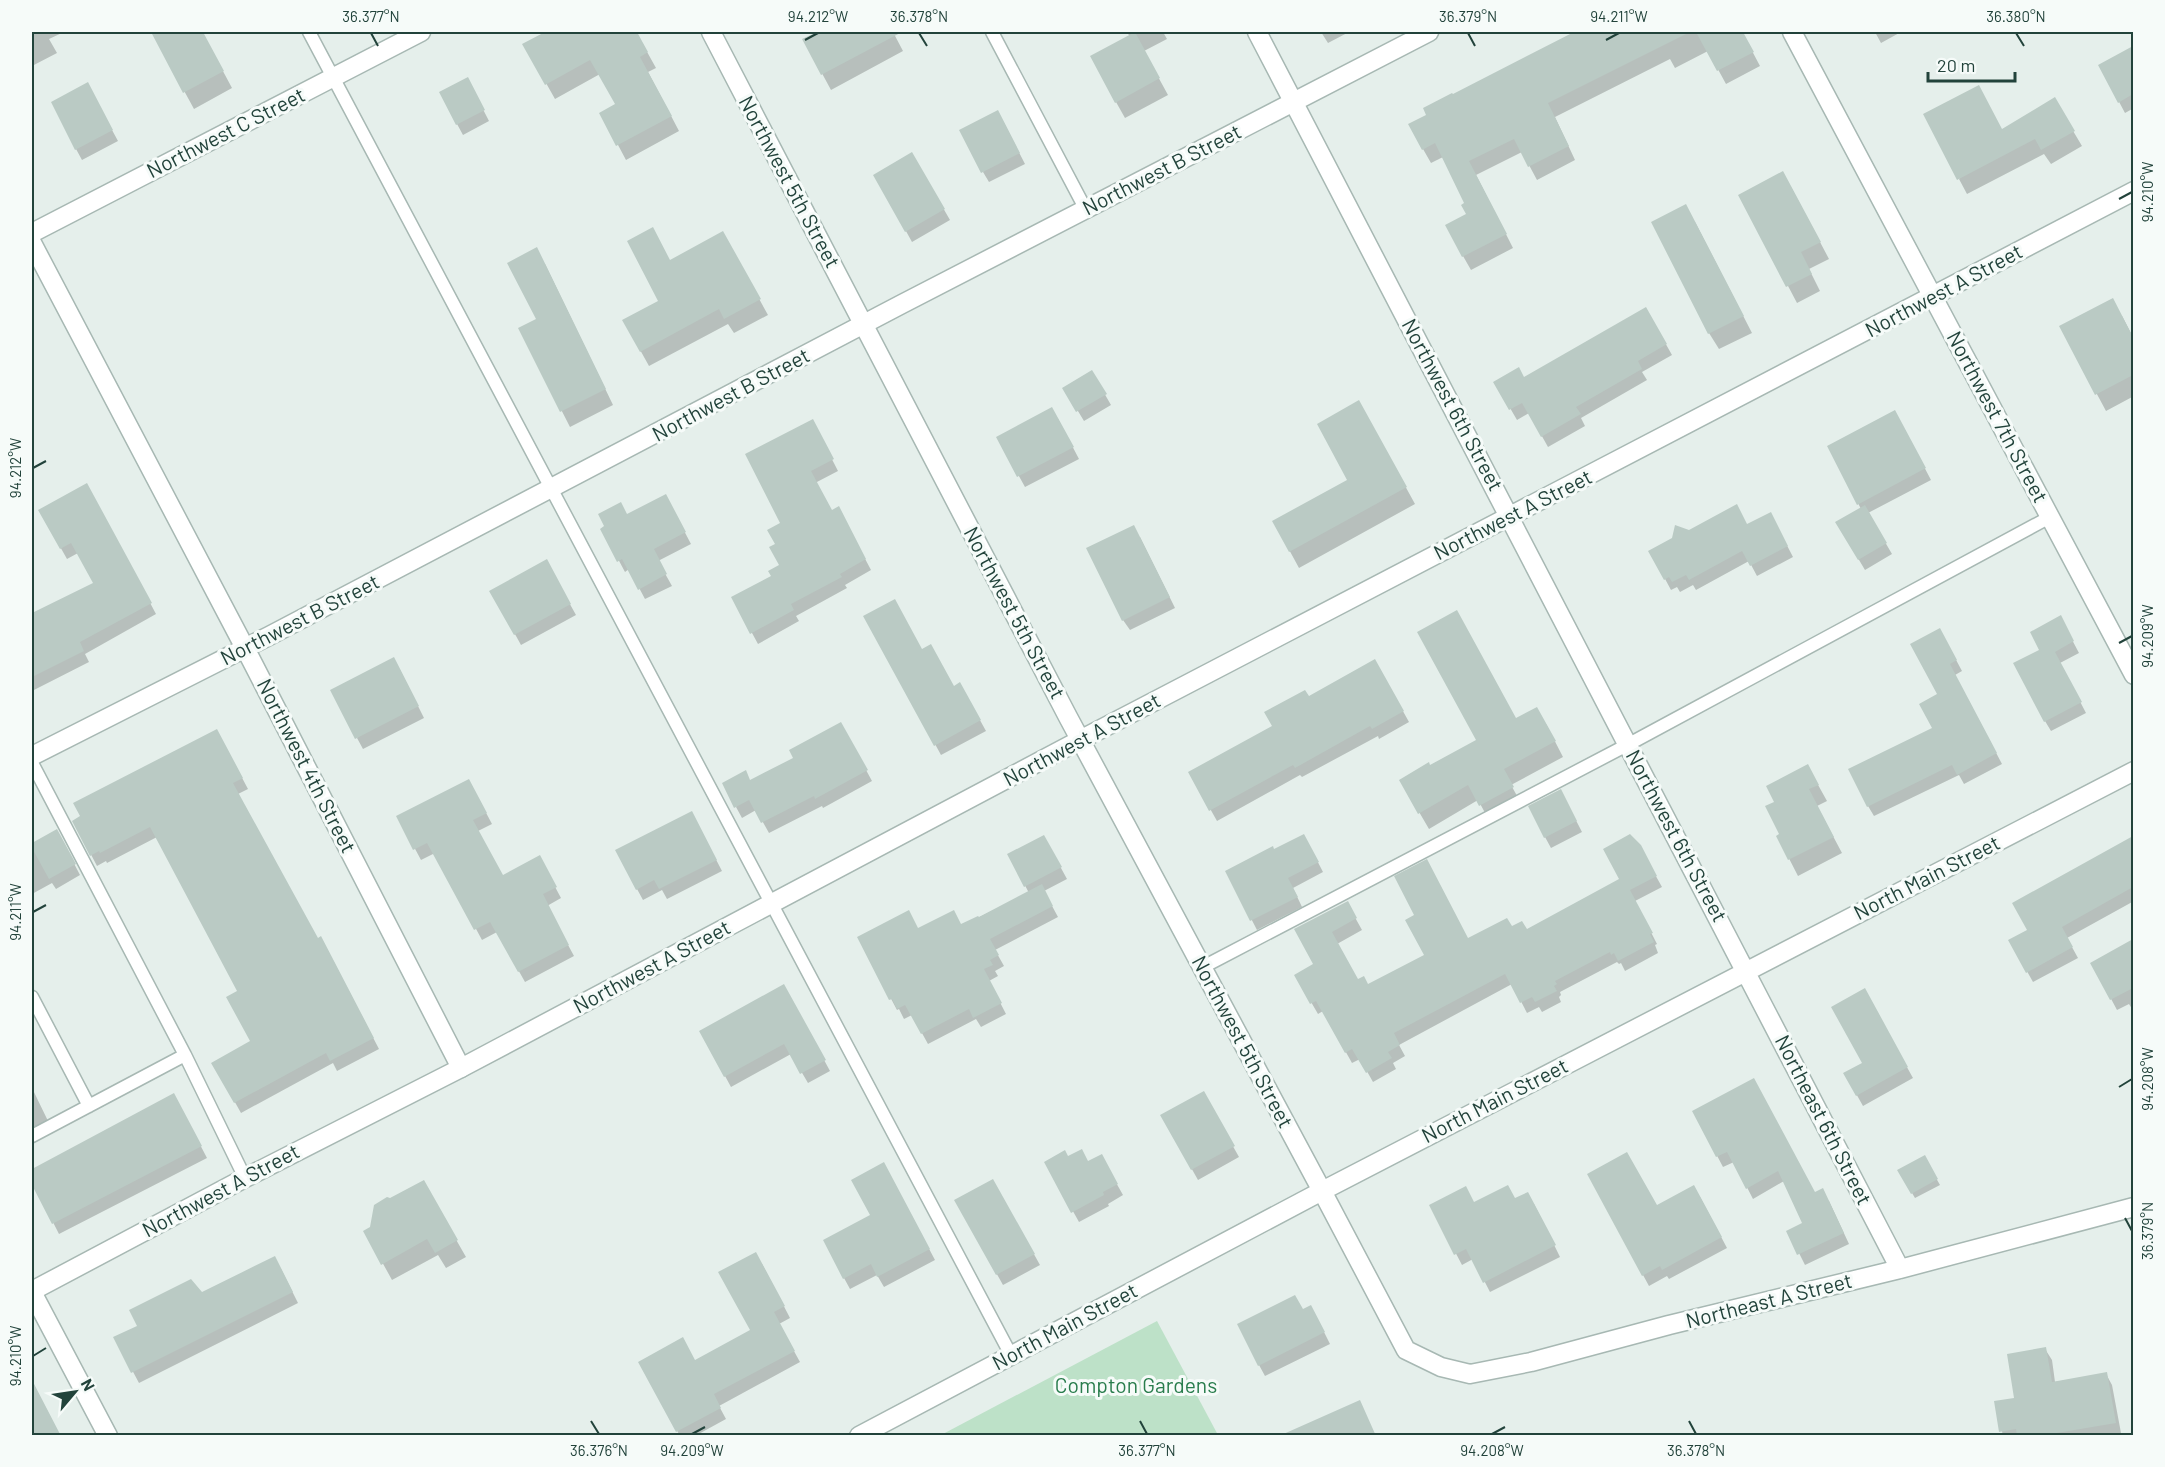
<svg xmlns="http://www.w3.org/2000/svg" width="2165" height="1467" font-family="Barlow,sans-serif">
<rect width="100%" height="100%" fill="#e5efeb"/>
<path fill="#bde1c8" d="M 1157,1321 L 1218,1435 L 941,1435 Z"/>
<path fill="#0003" d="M 32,32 L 64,32 L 49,39 L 57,53 L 32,66 Z
M 152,32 L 202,32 L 232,88 L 194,109 Z
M 548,32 L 636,32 L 656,68 L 648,72 L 679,131 L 626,160 L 601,113 L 617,105 L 600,74 L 555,99 L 524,44 Z
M 820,32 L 893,32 L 903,51 L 831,90 L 804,40 Z
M 1127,32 L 1163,32 L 1167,39 L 1144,51 L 1168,95 L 1125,118 L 1116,102 L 1130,37 Z
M 1321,32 L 1349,32 L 1328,43 Z
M 1578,32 L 1742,32 L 1760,66 L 1726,84 L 1708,51 L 1675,68 L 1670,59 L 1555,117 L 1575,160 L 1537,180 L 1522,152 L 1476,175 L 1513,248 L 1471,270 L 1463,256 L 1468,215 L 1466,204 L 1443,157 L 1431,163 L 1423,149 L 1428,116 L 1452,96 Z
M 1875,32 L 1901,32 L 1881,43 Z
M 2134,49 L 2134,108 L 2125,113 L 2100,66 Z
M 473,90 L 489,121 L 463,135 L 457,124 Z
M 93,95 L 118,141 L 82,160 L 76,149 Z
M 2054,99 L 2082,146 L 2051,164 L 2044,154 L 1967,194 L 1959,179 L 2002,131 Z
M 1004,123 L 1025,164 L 989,182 L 983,172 Z
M 912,154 L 950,220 L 912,242 L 875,175 Z
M 1792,189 L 1829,259 L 1809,269 L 1820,291 L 1797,303 L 1740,195 Z
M 1695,222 L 1752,333 L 1719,349 L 1709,333 Z
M 731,248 L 768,315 L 734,333 L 728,324 L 649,366 L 624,321 L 660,301 L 670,262 Z
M 545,264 L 613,405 L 570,427 L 520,329 L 538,320 Z
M 1646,309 L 1672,355 L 1642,372 L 1647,380 L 1581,418 L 1585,426 L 1548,447 L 1529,413 L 1517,420 L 1495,382 L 1524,379 Z
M 2122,316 L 2134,339 L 2134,396 L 2106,411 L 2061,327 Z
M 1092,372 L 1111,405 L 1084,421 L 1064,388 Z
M 1359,402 L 1415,504 L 1299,568 L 1274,522 L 1349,480 Z
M 1058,419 L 1079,459 L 1025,487 L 998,438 Z
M 1901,423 L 1931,480 L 1868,513 L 1892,554 L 1865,570 L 1837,523 L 1861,509 L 1829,447 Z
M 818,432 L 838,471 L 815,483 L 832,512 L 844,519 L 871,570 L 845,585 L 847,588 L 796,616 L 799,621 L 758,644 L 733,598 L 773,577 L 781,566 L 777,545 L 782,523 Z
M 93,496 L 156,614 L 85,654 L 89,662 L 32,691 L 32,615 L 95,583 L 78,553 L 67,559 L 40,511 Z
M 671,506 L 691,544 L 658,561 L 672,586 L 645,599 L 629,569 L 625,572 L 602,529 L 627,516 Z
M 1776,524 L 1793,557 L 1757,576 L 1749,561 L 1696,590 L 1693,585 L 1680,592 L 1677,587 L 1671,590 L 1650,551 L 1689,532 Z
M 1140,537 L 1175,608 L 1130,630 L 1123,620 Z
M 546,561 L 576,615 L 521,645 L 491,591 Z
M 865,616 L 922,651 L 954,688 L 960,684 L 986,731 L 941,755 Z
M 2060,617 L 2079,653 L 2060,663 L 2086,713 L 2051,731 L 2045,721 L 2041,650 Z
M 1940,630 L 1962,671 L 1955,675 L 2002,764 L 1964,784 L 1959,775 L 1874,816 L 1868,806 L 1934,728 L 1939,695 Z
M 1375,661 L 1409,722 L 1379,739 L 1378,736 L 1302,777 L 1300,775 L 1217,821 L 1190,773 L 1274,726 L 1308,698 Z
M 400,670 L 424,718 L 363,749 L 357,738 Z
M 1516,720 L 1546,724 L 1563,757 L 1511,785 L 1521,803 L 1489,820 L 1478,800 L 1429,829 L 1401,781 Z
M 841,724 L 872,781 L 823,808 L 822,806 L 769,833 L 756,810 L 742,818 L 736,807 L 750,781 L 795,758 Z
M 223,742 L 248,789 L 238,794 L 318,940 L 327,949 L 379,1049 L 337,1071 L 333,1063 L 241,1113 L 213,1063 L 252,1042 L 239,991 L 157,837 L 107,863 L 106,861 L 97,866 L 74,822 Z
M 1817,783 L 1827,801 L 1817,806 L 1842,853 L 1798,876 L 1778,837 L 1781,835 L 1767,807 Z
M 475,792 L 492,824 L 478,831 L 502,877 L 539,857 L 561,898 L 547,906 L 574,956 L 525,982 L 497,932 L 482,940 L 435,853 L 421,860 L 398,817 Z
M 1566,801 L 1582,832 L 1551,848 L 1545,837 Z
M 697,823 L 722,871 L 667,899 L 662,890 L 643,900 L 637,889 Z
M 57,831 L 80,875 L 56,889 L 52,883 L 32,894 L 32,845 Z
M 1044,837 L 1067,879 L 1044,891 L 1058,917 L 995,950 L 1004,966 L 995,971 L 998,976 L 989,981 L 1006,1014 L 981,1027 L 976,1019 L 928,1044 L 912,1015 L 904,1019 L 899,1009 L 897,1010 L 859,938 L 961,926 L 1029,893 L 1009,855 Z
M 2134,838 L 2134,901 L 2067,938 L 2078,958 L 2033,982 L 2010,941 L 2029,930 L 2014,904 Z
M 1309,845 L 1323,872 L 1293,888 L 1302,907 L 1257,930 L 1227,872 L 1274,851 Z
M 1639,846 L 1662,887 L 1635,901 L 1657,944 L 1655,945 L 1658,953 L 1625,971 L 1621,963 L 1619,964 L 1617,962 L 1560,992 L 1561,995 L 1559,997 L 1561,1002 L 1542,1012 L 1539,1007 L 1527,1013 L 1512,984 L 1399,1045 L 1405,1056 L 1393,1063 L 1396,1069 L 1373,1082 L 1360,1059 L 1352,1063 L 1323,1011 L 1318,1014 L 1296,976 L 1315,965 L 1296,930 L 1347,903 L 1362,930 L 1337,944 L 1358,981 L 1368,986 L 1468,940 L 1512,928 L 1526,931 L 1621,880 Z
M 2134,941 L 2134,1012 L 2129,1004 L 2117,1010 L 2092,963 Z
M 784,986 L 830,1071 L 808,1083 L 791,1054 L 731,1087 L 701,1032 Z
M 1864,990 L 1913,1078 L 1863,1106 L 1845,1074 L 1864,1064 Z
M 32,1088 L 48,1121 L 32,1130 Z
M 1203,1093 L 1239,1157 L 1198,1180 L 1162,1116 Z
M 174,1095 L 207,1158 L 59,1234 L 32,1181 L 32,1171 Z
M 1694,1112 L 1815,1194 L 1829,1201 L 1849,1244 L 1805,1265 L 1788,1231 L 1804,1224 L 1784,1181 L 1753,1199 L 1734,1162 L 1723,1167 Z
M 1101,1156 L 1123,1195 L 1108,1204 L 1109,1206 L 1079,1222 L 1046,1163 L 1068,1158 L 1088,1163 Z
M 1924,1157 L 1940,1185 L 1915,1198 L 1899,1171 Z
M 890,1175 L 935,1260 L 884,1287 L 877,1275 L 850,1289 L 844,1278 Z
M 993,1181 L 1040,1265 L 1003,1285 L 956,1201 Z
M 423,1182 L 466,1257 L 446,1268 L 438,1255 L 392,1280 L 365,1231 L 371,1228 L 390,1200 Z
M 1700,1197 L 1727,1248 L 1669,1279 L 1667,1276 L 1649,1286 L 1643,1275 L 1656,1207 Z
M 1515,1200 L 1534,1204 L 1560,1257 L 1490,1292 L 1473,1259 L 1462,1265 L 1431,1206 Z
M 762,1264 L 790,1318 L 779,1324 L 800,1362 L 719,1406 L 726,1419 L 695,1436 L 680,1436 L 640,1362 L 695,1362 L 752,1331 Z
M 281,1269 L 298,1303 L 139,1383 L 115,1338 L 202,1294 Z
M 1303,1311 L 1317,1318 L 1330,1344 L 1265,1376 L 1259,1365 Z
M 2045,1349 L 2052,1360 L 2055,1382 L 2106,1374 L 2112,1385 L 2121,1433 L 2108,1436 L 2003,1436 L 1996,1402 L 2016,1399 Z
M 32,1381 L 60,1436 L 32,1436 Z"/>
<path fill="#bacac4" d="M 151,32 L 203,32 L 224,71 L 183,93 Z
M 545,32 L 637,32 L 648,52 L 640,57 L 672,116 L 616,146 L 599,113 L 615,104 L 590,60 L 545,85 L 522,44 Z
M 817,32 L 902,32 L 821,75 L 802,39 Z
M 1135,32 L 1160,78 L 1115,103 L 1090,56 Z
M 1574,32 L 1690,32 L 1548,103 L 1569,146 L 1528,167 L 1514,139 L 1469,161 L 1507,234 L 1462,257 L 1445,225 L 1466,214 L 1461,205 L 1464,203 L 1435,143 L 1422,150 L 1408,124 L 1426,115 L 1423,108 L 1452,93 L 1453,94 Z
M 1696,32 L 1743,32 L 1754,52 L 1717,71 Z
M 2133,46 L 2133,94 L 2118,103 L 2098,65 Z
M 468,77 L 485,110 L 456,125 L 439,92 Z
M 88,82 L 113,130 L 75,150 L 51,102 Z
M 1979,85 L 2002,129 L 2055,97 L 2075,131 L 2041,150 L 2035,139 L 1957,180 L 1923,114 Z
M 998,110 L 1020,153 L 981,173 L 959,130 Z
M 912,152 L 945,209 L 905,232 L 873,175 Z
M 1783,171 L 1821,242 L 1801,252 L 1812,274 L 1786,287 L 1738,195 Z
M 1686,204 L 1744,316 L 1708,334 L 1651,222 Z
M 653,227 L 670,260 L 723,231 L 761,299 L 724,319 L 719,309 L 640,352 L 622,320 L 658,301 L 627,241 Z
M 537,247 L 606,389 L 560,412 L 518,328 L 536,319 L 507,263 Z
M 2113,298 L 2133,337 L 2133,375 L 2095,395 L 2059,326 Z
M 1646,307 L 1667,344 L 1638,361 L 1642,369 L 1576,407 L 1581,414 L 1541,437 L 1522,403 L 1509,410 L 1493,382 L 1519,367 L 1524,377 Z
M 1092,370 L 1107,394 L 1076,412 L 1062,388 Z
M 1359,400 L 1407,487 L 1289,552 L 1272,521 L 1347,480 L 1317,424 Z
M 1052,407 L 1074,447 L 1017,477 L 996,437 Z
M 1895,410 L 1926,468 L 1857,505 L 1827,446 Z
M 813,419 L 834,459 L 811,471 L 832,510 L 839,506 L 866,559 L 840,574 L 842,577 L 791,604 L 794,610 L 750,634 L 731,597 L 771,576 L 768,571 L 779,565 L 769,547 L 775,544 L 767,530 L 780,523 L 745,454 Z
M 87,483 L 152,603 L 80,642 L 84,651 L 32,677 L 32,613 L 93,583 L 71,543 L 60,549 L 38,510 Z
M 666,494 L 686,532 L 654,549 L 667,574 L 638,590 L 622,559 L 617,562 L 600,529 L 604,526 L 598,514 L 621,502 L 627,514 Z
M 1737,504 L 1747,524 L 1771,512 L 1788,546 L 1750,566 L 1742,551 L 1689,580 L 1686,575 L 1672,582 L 1669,577 L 1664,580 L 1648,551 L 1672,538 L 1675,525 L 1689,530 Z
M 1865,505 L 1887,543 L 1858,560 L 1835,522 Z
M 1134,525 L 1170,597 L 1122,621 L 1086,548 Z
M 547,559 L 571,604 L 514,635 L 489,591 Z
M 895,599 L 922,649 L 931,644 L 954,686 L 960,682 L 981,720 L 934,746 L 863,616 Z
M 1457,610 L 1516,718 L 1537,707 L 1556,741 L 1504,769 L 1514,787 L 1479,806 L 1468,785 L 1418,814 L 1399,780 L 1429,762 L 1430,765 L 1476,740 L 1417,632 Z
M 2061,615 L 2074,641 L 2055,652 L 2082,702 L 2044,722 L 2013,663 L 2039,650 L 2030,632 Z
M 1940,628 L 1957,660 L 1950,664 L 1997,753 L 1957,775 L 1952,765 L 1867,807 L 1848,769 L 1932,728 L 1919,704 L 1937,694 L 1910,644 Z
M 394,657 L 419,706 L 355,739 L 330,690 Z
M 1375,659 L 1404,711 L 1372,729 L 1370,726 L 1295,768 L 1293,765 L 1209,811 L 1188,772 L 1272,726 L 1264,712 L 1305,690 L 1309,696 Z
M 841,722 L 868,770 L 815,799 L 814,796 L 761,823 L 749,800 L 734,808 L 722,783 L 746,770 L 750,780 L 793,758 L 789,750 Z
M 217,729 L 243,778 L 233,783 L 318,938 L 321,936 L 374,1038 L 330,1061 L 326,1053 L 234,1103 L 211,1063 L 250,1041 L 226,997 L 237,991 L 150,827 L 100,853 L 99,851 L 90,856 L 72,821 L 80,816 L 73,803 Z
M 1808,764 L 1819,785 L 1809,789 L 1834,837 L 1788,860 L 1776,836 L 1779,834 L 1765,806 L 1774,802 L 1766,786 Z
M 469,779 L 487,813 L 473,820 L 503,875 L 540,855 L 557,887 L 543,894 L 569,945 L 518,972 L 490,922 L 474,930 L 427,843 L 413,850 L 396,816 Z
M 1561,789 L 1577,821 L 1544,838 L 1528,806 Z
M 692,811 L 717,860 L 659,889 L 654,880 L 636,890 L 615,850 Z
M 57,829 L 76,864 L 49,879 L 32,848 L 32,843 Z
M 1304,834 L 1319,862 L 1288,878 L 1298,897 L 1250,921 L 1225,871 L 1273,846 L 1274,849 Z
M 1630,834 L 1641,845 L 1657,876 L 1630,890 L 1653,933 L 1650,934 L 1654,942 L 1618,961 L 1614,953 L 1611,955 L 1610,952 L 1555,981 L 1557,984 L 1554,986 L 1557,991 L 1535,1002 L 1532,997 L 1520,1003 L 1505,974 L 1394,1033 L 1400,1045 L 1388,1052 L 1392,1058 L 1366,1073 L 1352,1049 L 1345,1053 L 1316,1001 L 1310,1004 L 1294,975 L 1313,964 L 1294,929 L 1348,901 L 1357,918 L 1332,932 L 1358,979 L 1364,976 L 1368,984 L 1424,955 L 1405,920 L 1414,915 L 1394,876 L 1427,859 L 1468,938 L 1507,918 L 1512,926 L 1522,921 L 1527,929 L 1619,879 L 1603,849 Z
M 1044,835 L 1062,867 L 1024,887 L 1007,854 Z
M 2133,836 L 2133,887 L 2062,927 L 2073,947 L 2026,973 L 2008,940 L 2027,930 L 2012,903 Z
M 1042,884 L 1053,906 L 990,939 L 999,955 L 990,960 L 993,965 L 984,969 L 1002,1003 L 973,1018 L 969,1009 L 921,1034 L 905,1005 L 897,1009 L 892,999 L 889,1000 L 857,937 L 909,910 L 918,928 L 954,910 L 961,924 L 978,916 L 979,917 Z
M 2133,939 L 2133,988 L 2110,1000 L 2090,963 Z
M 784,984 L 826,1060 L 800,1074 L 784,1044 L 724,1077 L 699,1031 Z
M 1865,988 L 1908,1067 L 1856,1096 L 1843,1073 L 1862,1063 L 1831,1007 Z
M 1754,1078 L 1815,1192 L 1823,1188 L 1844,1233 L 1797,1255 L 1786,1231 L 1802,1223 L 1778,1171 L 1746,1189 L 1727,1152 L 1716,1157 L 1692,1111 Z
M 1204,1091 L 1235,1146 L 1191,1170 L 1160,1115 Z
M 174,1093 L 202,1146 L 52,1224 L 32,1185 L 32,1169 Z
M 1082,1149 L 1088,1161 L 1102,1154 L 1118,1184 L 1103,1192 L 1104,1195 L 1071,1213 L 1044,1162 L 1065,1150 L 1068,1156 Z
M 1627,1152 L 1657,1205 L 1694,1185 L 1722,1237 L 1662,1270 L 1660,1266 L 1642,1276 L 1587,1174 Z
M 1925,1155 L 1938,1179 L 1911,1194 L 1897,1170 Z
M 884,1162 L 930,1249 L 877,1277 L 871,1264 L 843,1279 L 823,1240 L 870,1215 L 851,1180 Z
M 993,1179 L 1035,1254 L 996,1275 L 954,1200 Z
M 424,1180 L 458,1240 L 435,1253 L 427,1239 L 381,1265 L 363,1231 L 370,1227 L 374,1205 L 387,1197 L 390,1198 Z
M 1508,1185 L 1515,1198 L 1528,1192 L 1556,1245 L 1483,1283 L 1466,1249 L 1454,1255 L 1429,1205 L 1466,1186 L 1474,1202 Z
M 756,1252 L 785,1306 L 774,1312 L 795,1351 L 714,1394 L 721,1408 L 676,1432 L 638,1362 L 683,1337 L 695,1360 L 750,1330 L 718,1272 Z
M 275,1256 L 293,1292 L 131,1373 L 113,1337 L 137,1326 L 129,1310 L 191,1279 L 202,1292 Z
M 1295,1295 L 1303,1309 L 1311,1305 L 1325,1332 L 1258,1366 L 1237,1324 Z
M 2046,1347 L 2052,1382 L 2107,1372 L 2116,1423 L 2039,1436 L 2017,1436 L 2016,1429 L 1999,1432 L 1994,1401 L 2014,1398 L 2007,1354 Z
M 32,1380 L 61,1436 L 32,1436 Z
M 1360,1400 L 1376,1436 L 1279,1436 Z"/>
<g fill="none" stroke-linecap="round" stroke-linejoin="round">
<g stroke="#a7b8b3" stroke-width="15">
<path id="service" d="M 309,32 L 1011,1355
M 992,32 L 1086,210
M 32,763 L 185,1055 L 245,1178
M 1203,967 L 1629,744 L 2050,517
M 32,997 L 89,1106
M 32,1136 L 185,1055"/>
</g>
<g stroke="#a7b8b3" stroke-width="21">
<path id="minor" d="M 1257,32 L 1900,1269
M 1792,32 L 2134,675
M 32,233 L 421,32
M 32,243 L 245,648 L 461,1068
M 32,756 L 269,636 L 902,304 L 1429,32
M 2134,771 L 1322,1191 L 1406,1350 L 1441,1367 L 1470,1374 L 1531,1362 L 1669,1325 L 1900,1269 L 2134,1207
M 32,1292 L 108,1436"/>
</g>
<g stroke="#a7b8b3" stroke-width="21">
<path id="tertiary" d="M 711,32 L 1068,717 L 1322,1191 L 859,1436
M 32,1291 L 245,1178 L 461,1068 L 1080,740 L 2134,191"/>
</g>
<use href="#service" stroke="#fff" stroke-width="12"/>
<use href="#minor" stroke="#fff" stroke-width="18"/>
<use href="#tertiary" stroke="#fff" stroke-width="18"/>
</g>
<path fill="none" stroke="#22433b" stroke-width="2" d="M 371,33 L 378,46M 919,33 L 927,46M 1468,33 L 1475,46M 2016,33 L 2024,46M 805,40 L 818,33M 1606,40 L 1619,33M 2119,199 L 2132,192M 33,468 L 46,461M 2119,643 L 2132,636M 33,912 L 46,905M 2119,1087 L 2132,1079M 2125,1218 L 2132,1231M 33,1356 L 46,1348M 591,1421 L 599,1434M 1140,1421 L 1147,1434M 1689,1421 L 1696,1434M 692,1434 L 705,1427M 1492,1434 L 1505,1427"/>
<g text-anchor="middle" stroke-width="6" stroke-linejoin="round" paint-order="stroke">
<g font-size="21" fill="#22433b" stroke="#f6fbf9">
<text transform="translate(226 133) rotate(-27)" y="7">Northwest C Street</text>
<text transform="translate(1162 170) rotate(-27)" y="7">Northwest B Street</text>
<text transform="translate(789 182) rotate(62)" y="7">Northwest 5th Street</text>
<text transform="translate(1944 291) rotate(-28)" y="7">Northwest A Street</text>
<text transform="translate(731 395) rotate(-28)" y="7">Northwest B Street</text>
<text transform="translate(1452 405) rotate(62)" y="7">Northwest 6th Street</text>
<text transform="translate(1997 417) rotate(62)" y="7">Northwest 7th Street</text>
<text transform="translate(1513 515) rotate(-27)" y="7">Northwest A Street</text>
<text transform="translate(1014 613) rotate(62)" y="7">Northwest 5th Street</text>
<text transform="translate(300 620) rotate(-27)" y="7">Northwest B Street</text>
<text transform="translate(1082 740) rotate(-28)" y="7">Northwest A Street</text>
<text transform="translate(306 766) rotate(63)" y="7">Northwest 4th Street</text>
<text transform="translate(1676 836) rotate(62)" y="7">Northwest 6th Street</text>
<text transform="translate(1927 878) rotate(-27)" y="7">North Main Street</text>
<text transform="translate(652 967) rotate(-28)" y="7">Northwest A Street</text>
<text transform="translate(1242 1042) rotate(62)" y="7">Northwest 5th Street</text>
<text transform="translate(1495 1101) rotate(-27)" y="7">North Main Street</text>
<text transform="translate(1823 1120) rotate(63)" y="7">Northeast 6th Street</text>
<text transform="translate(221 1191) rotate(-28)" y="7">Northwest A Street</text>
<text transform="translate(1769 1301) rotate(-14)" y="7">Northeast A Street</text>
<text transform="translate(1065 1327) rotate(-28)" y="7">North Main Street</text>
</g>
<g font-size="21" fill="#297d4d" stroke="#f6fbf9">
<text x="1136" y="1393">Compton Gardens</text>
</g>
</g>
<rect width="2165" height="1467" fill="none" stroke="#f6fbf9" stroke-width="66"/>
<g transform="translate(75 1392) rotate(61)" stroke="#f6fbf9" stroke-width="4.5" paint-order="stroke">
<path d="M0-4.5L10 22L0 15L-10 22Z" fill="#22433b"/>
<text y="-9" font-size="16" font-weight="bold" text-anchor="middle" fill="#22433b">N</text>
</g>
<path d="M1928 72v9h87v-9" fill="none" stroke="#22433b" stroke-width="3"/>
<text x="1937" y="72" font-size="18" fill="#22433b" stroke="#f6fbf9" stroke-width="4.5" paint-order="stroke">20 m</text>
<rect x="33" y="33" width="2099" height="1401" fill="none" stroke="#22433b" stroke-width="2"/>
<g font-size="15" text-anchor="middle" fill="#22433b">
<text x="371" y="22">36.377°N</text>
<text x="818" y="22">94.212°W</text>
<text x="919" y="22">36.378°N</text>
<text x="1468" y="22">36.379°N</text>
<text x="1619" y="22">94.211°W</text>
<text x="2016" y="22">36.380°N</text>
<text transform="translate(2148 192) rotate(-90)" y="5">94.210°W</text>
<text transform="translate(16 468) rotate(-90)" y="5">94.212°W</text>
<text transform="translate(2148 636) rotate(-90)" y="5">94.209°W</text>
<text transform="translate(16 912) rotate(-90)" y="5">94.211°W</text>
<text transform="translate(2148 1079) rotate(-90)" y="5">94.208°W</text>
<text transform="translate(2148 1231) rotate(-90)" y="5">36.379°N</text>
<text transform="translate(16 1356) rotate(-90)" y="5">94.210°W</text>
<text x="599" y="1456">36.376°N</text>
<text x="692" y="1456">94.209°W</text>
<text x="1147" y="1456">36.377°N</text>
<text x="1492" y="1456">94.208°W</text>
<text x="1696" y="1456">36.378°N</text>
</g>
</svg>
